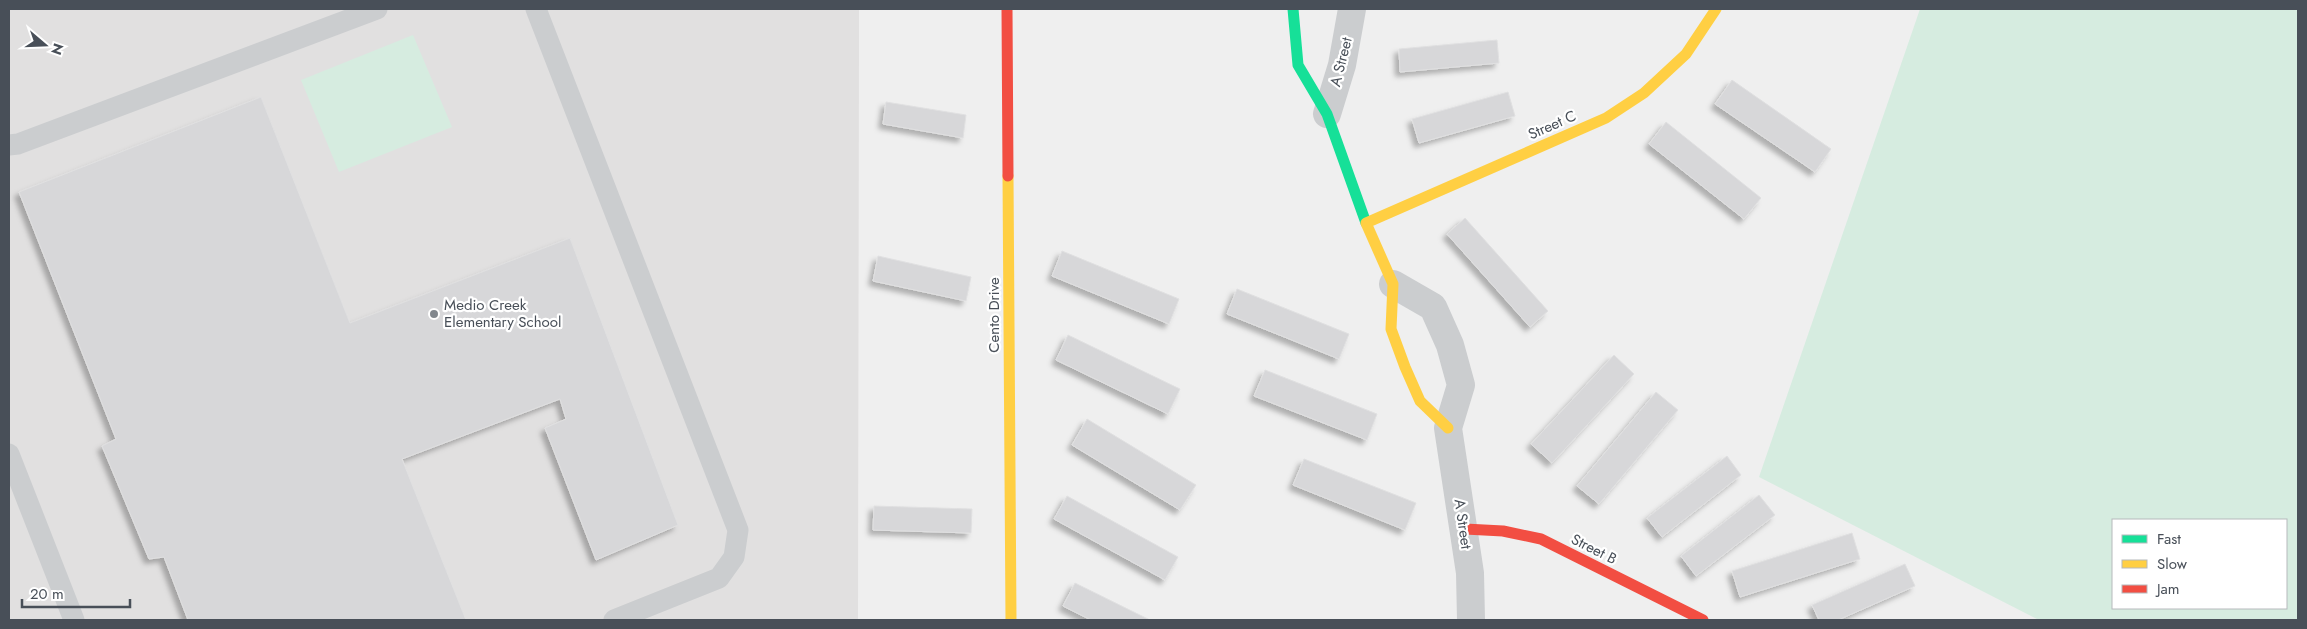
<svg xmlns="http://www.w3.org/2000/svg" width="2307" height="629" font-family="Jost,sans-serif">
<defs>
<filter id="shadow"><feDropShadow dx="-4.5" dy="4.5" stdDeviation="2.5" flood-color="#0004"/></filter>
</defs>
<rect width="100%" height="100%" fill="#efefef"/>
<path fill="#e1e0e0" d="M 9,9 L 859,9 L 858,620 L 9,620 Z"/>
<path fill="#d6ece0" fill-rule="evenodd" d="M 1920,9 L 2298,9 L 2298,620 L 2039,620 L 1759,477 ZM 2113,520 L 2286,520 L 2286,608 L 2113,608 Z
M 413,35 L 452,127 L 339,172 L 301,80 Z"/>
<path fill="#d7d7d9" stroke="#e0e0e1" filter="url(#shadow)" d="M 1497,40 L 1499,63 L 1400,72 L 1399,49 Z
M 1732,80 L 1831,149 L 1815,172 L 1715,104 Z
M 1508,92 L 1515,116 L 1419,143 L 1412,119 Z
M 261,97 L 350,323 L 570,238 L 678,525 L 596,560 L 545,428 L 566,419 L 560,399 L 402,459 L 466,620 L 188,620 L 164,557 L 149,559 L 102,446 L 116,439 L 19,192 Z
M 886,102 L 966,115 L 963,138 L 883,124 Z
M 1666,122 L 1761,198 L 1744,219 L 1649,144 Z
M 1465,218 L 1548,311 L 1530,327 L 1447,234 Z
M 1062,251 L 1179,299 L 1169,324 L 1052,276 Z
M 878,256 L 971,277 L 966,301 L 873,281 Z
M 1237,289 L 1349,334 L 1339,359 L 1227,314 Z
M 1068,335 L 1180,389 L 1168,414 L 1056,360 Z
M 1614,355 L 1634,374 L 1552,463 L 1531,444 Z
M 1265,370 L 1377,414 L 1367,440 L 1254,396 Z
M 1656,392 L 1678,410 L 1599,504 L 1577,486 Z
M 1087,419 L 1196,485 L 1180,510 L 1072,445 Z
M 1727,456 L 1741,475 L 1662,537 L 1647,518 Z
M 1304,459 L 1416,503 L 1405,530 L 1293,485 Z
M 1759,495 L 1775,515 L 1696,576 L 1681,556 Z
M 1067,496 L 1178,557 L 1165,580 L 1054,519 Z
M 874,506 L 972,509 L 971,533 L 873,530 Z
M 1852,533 L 1860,559 L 1740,597 L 1732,571 Z
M 1905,564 L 1915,586 L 1838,620 L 1819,620 L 1812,605 Z
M 1075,583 L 1150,620 L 1091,620 L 1063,606 Z"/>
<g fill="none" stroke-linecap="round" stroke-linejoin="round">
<path stroke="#cbcdcf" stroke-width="21" d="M 536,9 L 738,530 L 734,557 L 719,578 L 614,620
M 9,145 L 18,144 L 377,9
M 9,454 L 74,620"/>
<path stroke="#cbcdcf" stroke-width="28" d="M 1327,114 L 1342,65 L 1352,9
M 1393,284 L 1433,307 L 1450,345 L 1461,385 L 1448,428 L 1470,573 L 1471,620"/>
<path stroke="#16e098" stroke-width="11" d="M 1293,9 L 1298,65 L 1327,114 L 1366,223"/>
<path stroke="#ffcf43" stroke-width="11" d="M 1008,176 L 1011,620
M 1366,223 L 1393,284 L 1391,329 L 1405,367 L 1420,401 L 1448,428
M 1366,223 L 1606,118 L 1644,93 L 1686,54 L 1716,9"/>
<path stroke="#f24e42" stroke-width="11" d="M 1007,9 L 1008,176
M 1465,529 L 1503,531 L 1541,539 L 1703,620"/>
</g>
<circle fill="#82878d" stroke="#fff" stroke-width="2" cx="434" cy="314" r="5"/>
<g text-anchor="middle" stroke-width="4.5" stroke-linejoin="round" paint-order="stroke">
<g font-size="15" fill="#484f58" stroke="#fff">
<text transform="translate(1341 62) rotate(-76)" y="5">A Street</text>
<text transform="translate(1552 125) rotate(-24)" y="5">Street C</text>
<text transform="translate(994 315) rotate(-90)" y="5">Cento Drive</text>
<text transform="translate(1463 524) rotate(82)" y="5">A Street</text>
<text transform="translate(1594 549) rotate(27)" y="5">Street B</text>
</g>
<g font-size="15" fill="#484f58" stroke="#fff" text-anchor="start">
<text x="444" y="310">Medio Creek<tspan x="444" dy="17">Elementary School</tspan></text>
</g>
</g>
<rect width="2307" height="629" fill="none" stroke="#484f58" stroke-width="20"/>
<rect x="2112" y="519" width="175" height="90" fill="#ffffff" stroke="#b6b9bc"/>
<rect x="2122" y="535" width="25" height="8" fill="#16e098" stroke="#b6b9bc"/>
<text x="2157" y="544" font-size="15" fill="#484f58">Fast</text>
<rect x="2122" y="560" width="25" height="8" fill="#ffcf43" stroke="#b6b9bc"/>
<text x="2157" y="569" font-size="15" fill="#484f58">Slow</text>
<rect x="2122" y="585" width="25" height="8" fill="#f24e42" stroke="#b6b9bc"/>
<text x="2157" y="594" font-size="15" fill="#484f58">Jam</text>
<g transform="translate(45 45) rotate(109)" stroke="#ffffff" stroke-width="4" paint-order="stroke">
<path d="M0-4L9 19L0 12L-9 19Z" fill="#484f58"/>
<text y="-8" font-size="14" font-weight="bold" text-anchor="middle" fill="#484f58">N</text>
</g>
<path d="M22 599v8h108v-8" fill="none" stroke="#484f58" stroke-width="2.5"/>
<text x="30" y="599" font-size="15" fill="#484f58" stroke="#ffffff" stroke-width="4" paint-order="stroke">20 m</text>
</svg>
